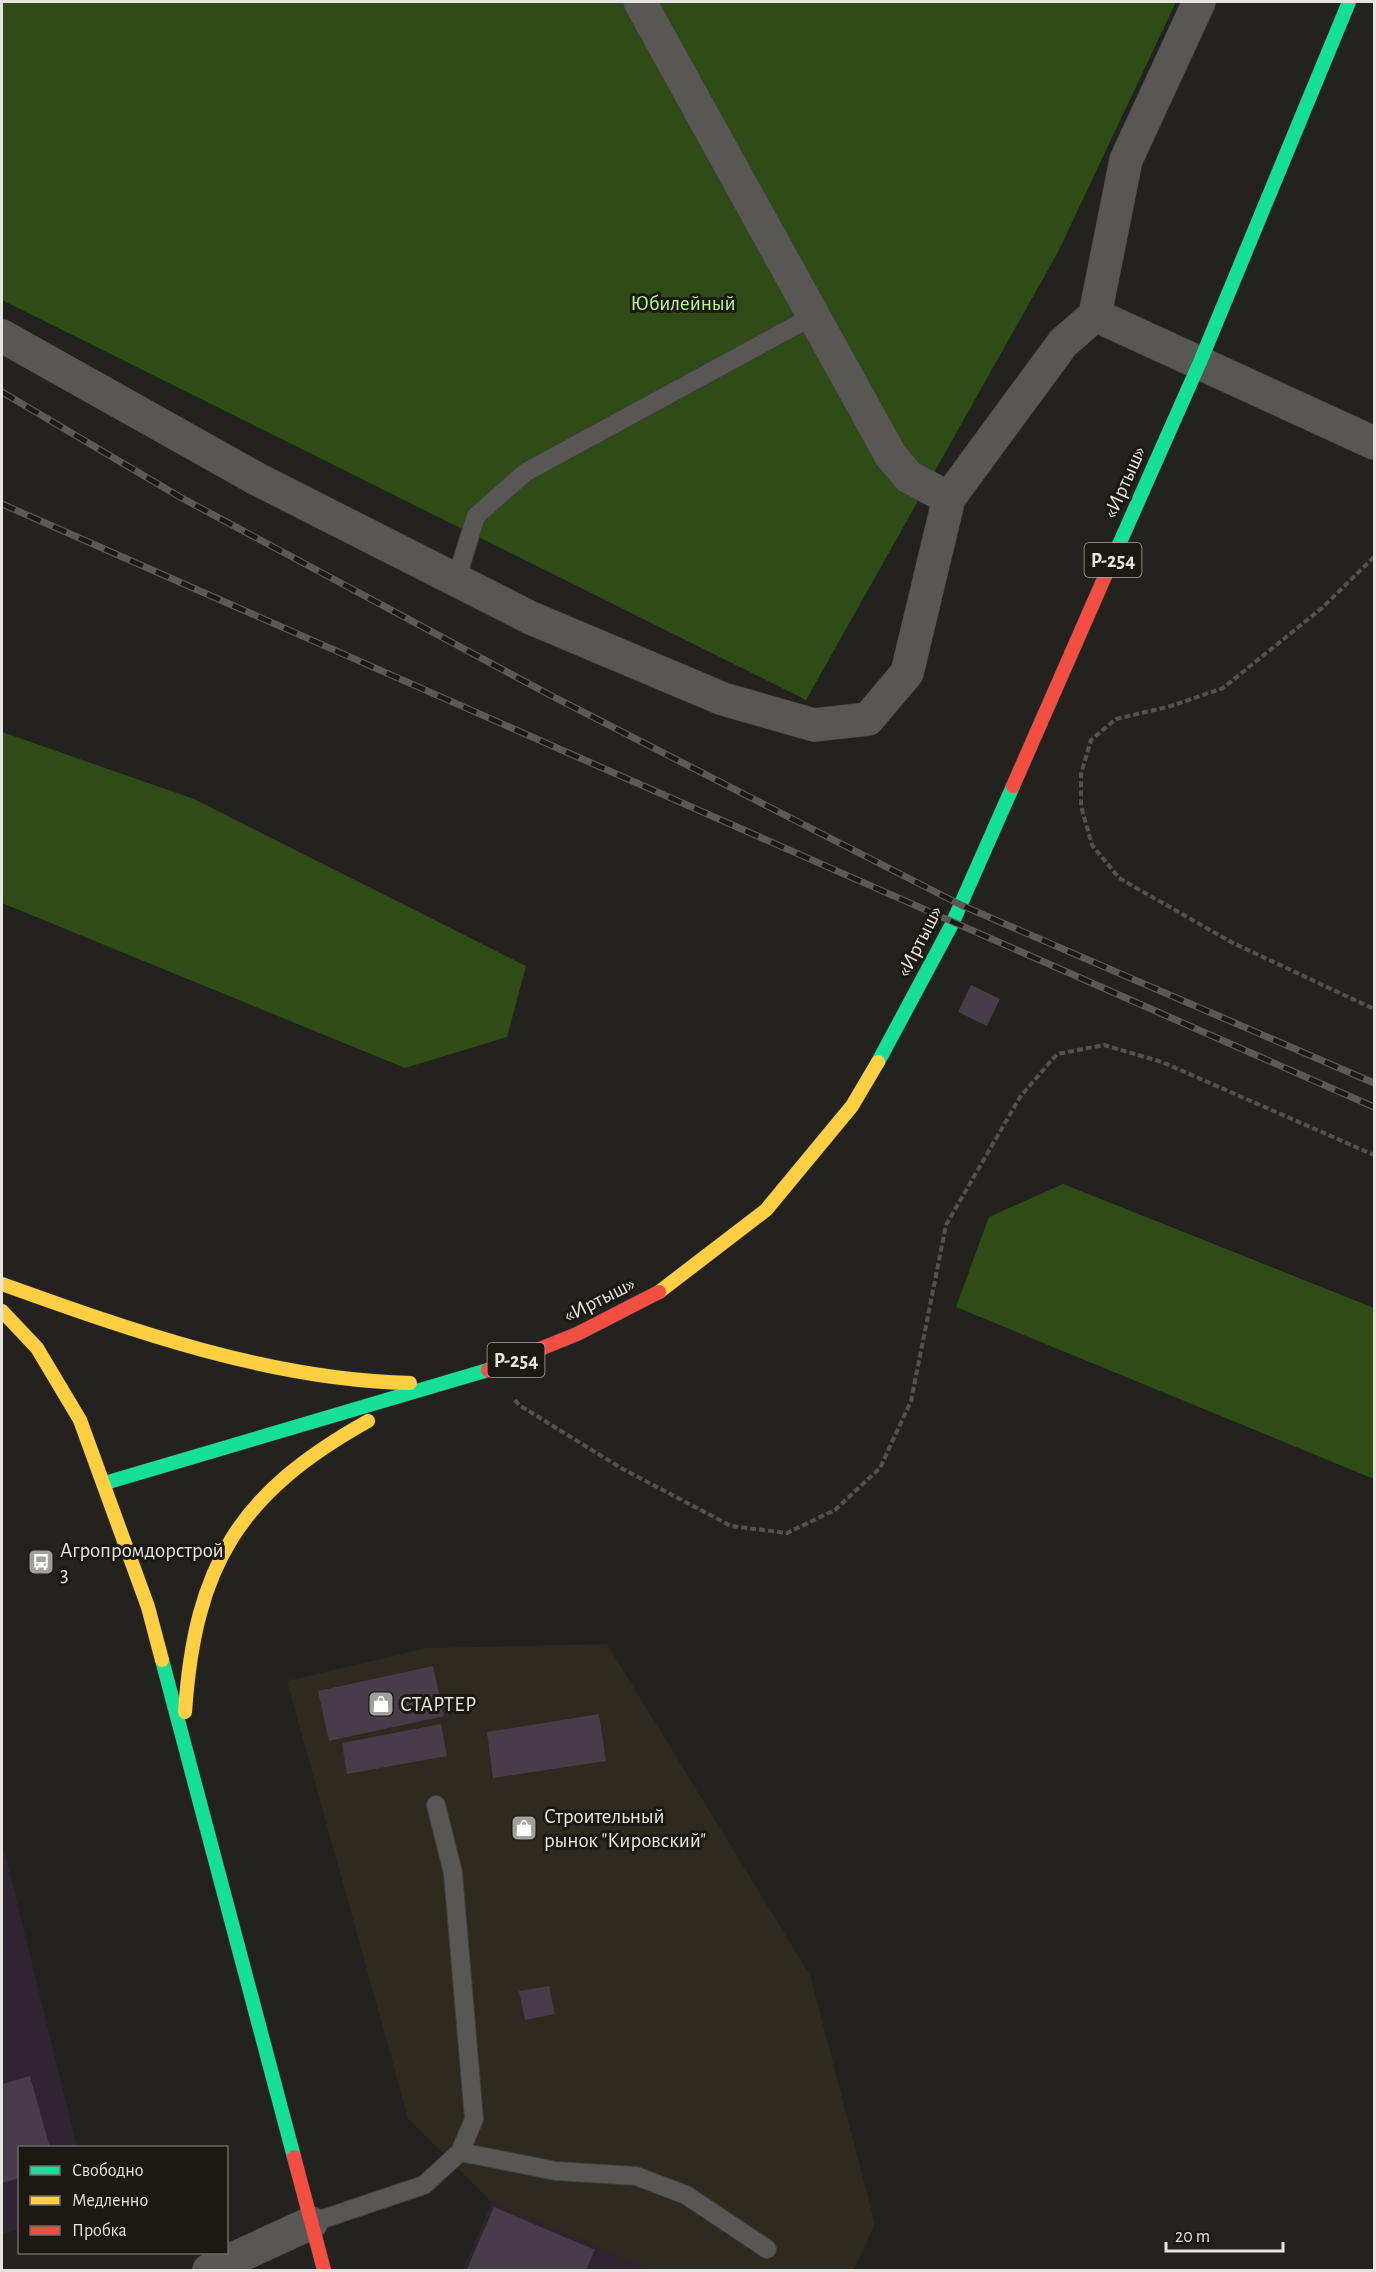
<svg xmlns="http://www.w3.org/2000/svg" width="1376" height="2272" font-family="'Alegreya Sans',sans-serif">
<rect width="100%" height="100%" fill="#23221e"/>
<path fill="#2e2a1f" d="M 607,1644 L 810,1975 L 875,2224 L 854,2270 L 650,2270 L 492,2202 L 408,2118 L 287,1681 L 427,1648 Z"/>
<path fill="#2f2530" d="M 2,1841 L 77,2147 L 20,2148 L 19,2229 L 2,2234 Z
M 492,2202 L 650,2270 L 463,2270 Z"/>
<path fill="#304c16" d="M 2,2 L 1176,2 L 1058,252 L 806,700 L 2,300 Z
M 2,732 L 194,799 L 526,966 L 507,1037 L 405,1068 L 2,903 Z
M 1063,1184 L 1374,1308 L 1374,1479 L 956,1307 L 989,1217 Z"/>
<path fill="#473d49" d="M 971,985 L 1000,999 L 987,1026 L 958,1012 Z
M 433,1666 L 444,1716 L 329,1741 L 318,1691 Z
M 599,1714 L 606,1761 L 493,1778 L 487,1732 Z
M 441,1724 L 447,1756 L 347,1774 L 342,1743 Z
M 549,1986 L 555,2014 L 525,2020 L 519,1991 Z
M 30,2076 L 50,2148 L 20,2148 L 20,2178 L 2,2183 L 2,2084 Z
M 494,2207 L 595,2250 L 586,2270 L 467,2269 Z"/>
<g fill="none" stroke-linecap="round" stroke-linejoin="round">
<g stroke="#403e3b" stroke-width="20">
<path id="lane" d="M 456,580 L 476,516 L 526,472 L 813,316
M 460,2152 L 556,2171 L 636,2176 L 686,2195 L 767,2249
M 311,2223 L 424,2185 L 460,2152 L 474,2119 L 453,1873 L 436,1805"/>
</g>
<g stroke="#403e3b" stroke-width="34">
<path id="street" d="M 640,2 L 891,456 L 909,477 L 949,498
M 1095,315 L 1374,443
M 2,336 L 257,479 L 531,618 L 723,699 L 814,725 L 868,719 L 907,673 L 949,498 L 1063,343 L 1095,315 L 1126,160 L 1199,2
M 209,2270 L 311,2223"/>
</g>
<g stroke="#403e3b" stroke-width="15">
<path id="fast" d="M 1117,549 L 1200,362 L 1349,2
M 878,1062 L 952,924 L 1013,786
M 105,1483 L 488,1370
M 162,1660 L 294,2157"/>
</g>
<g stroke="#403e3b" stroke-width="15">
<path id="slow" d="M 2,1284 C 133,1331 270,1380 410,1383
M 659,1292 L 766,1210 L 852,1106 L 878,1062
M 2,1311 L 37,1348 L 80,1420 L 148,1607 L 162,1660
M 185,1712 C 195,1565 239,1493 368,1421"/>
</g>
<g stroke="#403e3b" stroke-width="15">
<path id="jam" d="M 1013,786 L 1117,549
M 488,1370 L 577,1334 L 659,1292
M 294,2157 L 324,2270"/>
</g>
<path stroke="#53524f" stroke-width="4" stroke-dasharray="6 3" stroke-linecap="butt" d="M 1374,557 L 1322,608 L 1223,688 L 1171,706 L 1116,719 L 1091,740 L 1081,774 L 1081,806 L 1092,845 L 1119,878 L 1231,942 L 1374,1009
M 515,1400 L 519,1405 L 621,1468 L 731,1526 L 787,1533 L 835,1510 L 880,1468 L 911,1401 L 946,1225 L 1020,1097 L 1057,1054 L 1104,1045 L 1162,1062 L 1374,1155"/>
<use href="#lane" stroke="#585754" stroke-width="18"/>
<use href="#street" stroke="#585754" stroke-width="33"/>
<use href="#fast" stroke="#16e098" stroke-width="14"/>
<use href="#slow" stroke="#ffcf43" stroke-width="14"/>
<use href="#jam" stroke="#f24e42" stroke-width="14"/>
<g stroke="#5b5a58" stroke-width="7">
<path id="rail" d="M 2,392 L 180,497 L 550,695 L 961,905 L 1374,1083
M 2,504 L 1374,1107"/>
</g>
<use href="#rail" stroke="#1c1913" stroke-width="4.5" stroke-dasharray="14" stroke-linecap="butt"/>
</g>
<defs>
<g id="bus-square" transform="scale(1.35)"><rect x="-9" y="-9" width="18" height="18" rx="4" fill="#a2a09c" stroke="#1c1913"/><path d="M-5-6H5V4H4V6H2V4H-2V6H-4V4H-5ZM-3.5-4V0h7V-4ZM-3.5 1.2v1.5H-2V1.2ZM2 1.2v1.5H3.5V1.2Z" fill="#fff"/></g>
<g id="shop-square" transform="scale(1.35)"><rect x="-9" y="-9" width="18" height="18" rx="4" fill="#a2a09c" stroke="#1c1913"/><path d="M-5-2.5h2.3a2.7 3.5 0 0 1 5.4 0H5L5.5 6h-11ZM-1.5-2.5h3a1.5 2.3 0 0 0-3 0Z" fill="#fff"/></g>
</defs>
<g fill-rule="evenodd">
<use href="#bus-square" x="41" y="1562"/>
<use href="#shop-square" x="381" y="1704"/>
<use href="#shop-square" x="524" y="1828"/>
</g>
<g text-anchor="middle" stroke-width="6" stroke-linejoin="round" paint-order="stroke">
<g fill="#1c1913" stroke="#a9a7a2" stroke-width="1.5">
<rect x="1084.5" y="543" width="57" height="34" rx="4.5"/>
<rect x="487.5" y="1343" width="57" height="34" rx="4.5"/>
</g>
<g font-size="20" font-weight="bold" fill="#e6e4e0">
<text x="1113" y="567">Р-254</text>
<text x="516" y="1367">Р-254</text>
</g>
<g font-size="21" fill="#b7f787" stroke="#1c1913">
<text x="683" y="310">Юбилейный</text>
</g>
<g font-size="21" fill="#e6e4e0" stroke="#1c1913">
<text transform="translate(1124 482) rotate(-66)" y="7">«Иртыш»</text>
<text transform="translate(919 941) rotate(-63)" y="7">«Иртыш»</text>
<text transform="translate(599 1299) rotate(-27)" y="7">«Иртыш»</text>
</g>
<g font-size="21" fill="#e6e4e0" stroke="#1c1913" text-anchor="start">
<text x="60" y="1557">Агропромдорстрой<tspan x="60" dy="24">3</tspan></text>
<text x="400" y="1711">СТАРТЕР</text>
<text x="544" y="1823">Строительный<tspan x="544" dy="24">рынок "Кировский"</tspan></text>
</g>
</g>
<rect width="1376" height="2272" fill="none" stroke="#e6e4e0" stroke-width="6"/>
<rect x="18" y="2146" width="210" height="108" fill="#1c1913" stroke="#6d6a65" stroke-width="1.5"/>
<rect x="30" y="2166" width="30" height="9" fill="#16e098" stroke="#6d6a65" stroke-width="1.5"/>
<text x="72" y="2176" font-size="18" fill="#e6e4e0">Свободно</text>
<rect x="30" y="2196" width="30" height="9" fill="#ffcf43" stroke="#6d6a65" stroke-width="1.5"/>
<text x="72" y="2206" font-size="18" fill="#e6e4e0">Медленно</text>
<rect x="30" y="2226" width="30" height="9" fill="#f24e42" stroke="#6d6a65" stroke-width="1.5"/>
<text x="72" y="2236" font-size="18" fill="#e6e4e0">Пробка</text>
<path d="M1166 2242v9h117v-9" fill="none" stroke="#e6e4e0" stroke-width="3"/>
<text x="1175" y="2242" font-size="18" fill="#e6e4e0" stroke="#1c1913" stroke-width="4.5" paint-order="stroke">20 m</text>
</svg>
